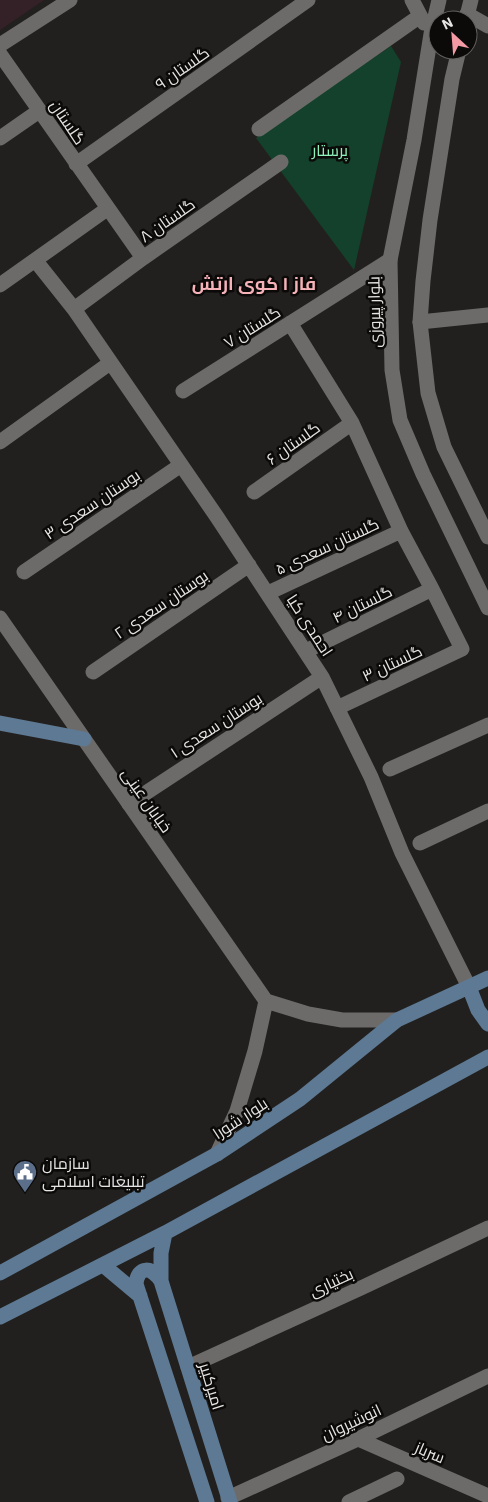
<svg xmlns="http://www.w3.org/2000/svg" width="488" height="1502" font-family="'IBM Plex Sans',Cairo,sans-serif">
<rect width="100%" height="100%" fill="#22201e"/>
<path fill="#342127" d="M 0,0 L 44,0 L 0,30 Z"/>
<path fill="#13412b" d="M 391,46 L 401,62 L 354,270 L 256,138 Z"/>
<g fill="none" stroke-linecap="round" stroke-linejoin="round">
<path stroke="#6d6b69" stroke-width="15" d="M 412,0 L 424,23
M 467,14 L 488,26
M 0,45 L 70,0
M 0,54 L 143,258
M 259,129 L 420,16
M 0,138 L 39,111
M 76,164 L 308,0
M 35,260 L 74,309 L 217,517 L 322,677 L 371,777 L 402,853 L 469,987
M 0,285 L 107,209
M 74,309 L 143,258 L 281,162
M 420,322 L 488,315
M 290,323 L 352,423 L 401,531 L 432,589 L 462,649 L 337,708
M 183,391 L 390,260
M 0,442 L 110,363
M 254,492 L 352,423
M 24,572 L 181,465
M 268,593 L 401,531
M 306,651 L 432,589
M 93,672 L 249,565
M 390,769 L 488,725
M 129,804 L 322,677
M 420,843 L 488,811
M 188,1367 L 361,1288 L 488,1228
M 358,1439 L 488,1496
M 349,1502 L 397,1479"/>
<path stroke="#6d6b69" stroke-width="15" d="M 439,0 L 431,34 L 414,140 L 390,260 L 392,370 L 400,420 L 423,474 L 488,608
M 466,20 L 471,0
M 459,50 L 452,79 L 430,220 L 423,281 L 420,322 L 428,393 L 444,447 L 488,537
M 0,618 L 266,1001
M 266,1001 L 308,1014 L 342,1020 L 397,1020
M 217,1154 L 237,1111 L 255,1051 L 266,1001
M 228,1498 L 358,1439 L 488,1376"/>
<path stroke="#5d7993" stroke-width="15" d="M 0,723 L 84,739
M 469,987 L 478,1010 L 488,1024
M 103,1265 L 140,1296
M 0,1273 L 217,1154 L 300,1099 L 397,1020 L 488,978
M 161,1281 L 161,1253 L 165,1233
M 0,1317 L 165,1233 L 488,1057
M 207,1502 L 136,1284 C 138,1265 152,1267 161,1281 L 230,1502"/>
</g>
<defs>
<g id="civic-pin" transform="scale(1.25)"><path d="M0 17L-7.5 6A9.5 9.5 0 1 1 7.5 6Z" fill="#5c6f8a" stroke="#0b0a09"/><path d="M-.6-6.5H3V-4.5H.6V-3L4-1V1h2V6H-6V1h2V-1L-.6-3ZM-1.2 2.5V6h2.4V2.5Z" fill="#fff"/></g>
</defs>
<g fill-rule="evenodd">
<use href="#civic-pin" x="25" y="1172"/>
</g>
<g text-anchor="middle" stroke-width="5" stroke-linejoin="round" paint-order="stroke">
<g font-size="16" fill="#e6e5e4" stroke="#0b0a09">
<text transform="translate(182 68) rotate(-35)" y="6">گلستان ۹</text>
<text transform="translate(68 122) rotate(56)" y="6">گلستان</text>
<text transform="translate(167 220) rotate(-35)" y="6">گلستان ۸</text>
<text transform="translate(374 312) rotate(-91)" y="6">بلوار پیروزی</text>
<text transform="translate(252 327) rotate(-32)" y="6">گلستان ۷</text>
<text transform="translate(293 443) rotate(-35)" y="6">گلستان ۶</text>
<text transform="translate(92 504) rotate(-34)" y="6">بوستان سعدی ۳</text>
<text transform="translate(327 546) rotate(-25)" y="6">گلستان سعدی ۵</text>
<text transform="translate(161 604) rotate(-34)" y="6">بوستان سعدی ۲</text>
<text transform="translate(362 604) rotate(-26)" y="6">گلستان ۴</text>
<text transform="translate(310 625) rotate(57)" y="6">احمدی کیا</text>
<text transform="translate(392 663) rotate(-25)" y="6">گلستان ۳</text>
<text transform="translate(216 725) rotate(-33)" y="6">بوستان سعدی ۱</text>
<text transform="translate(147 800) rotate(55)" y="6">خیابان عینی</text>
<text transform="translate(240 1118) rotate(-33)" y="6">بلوار شورا</text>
<text transform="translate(331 1282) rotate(-25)" y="6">بختیاری</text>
<text transform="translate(212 1386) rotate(73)" y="6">امیرکبیر</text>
<text transform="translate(351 1422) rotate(-25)" y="6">انوشیروان</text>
<text transform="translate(430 1452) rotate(23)" y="6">سرباز</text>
</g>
<g font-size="16" fill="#8ff2bc" stroke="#0b0a09">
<text x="330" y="156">پرستار</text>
</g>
<g font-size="16" fill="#e6e5e4" stroke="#0b0a09" text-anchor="start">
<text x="42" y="1169">سازمان<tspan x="42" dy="18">تبلیغات اسلامی</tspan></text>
</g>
<g font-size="18" font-weight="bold" fill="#f6b2b9" stroke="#0b0a09">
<text x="254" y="290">فاز ۱ کوی ارتش</text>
</g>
</g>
<g transform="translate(453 35) rotate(334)"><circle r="24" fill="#0b0a09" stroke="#636261"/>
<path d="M0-4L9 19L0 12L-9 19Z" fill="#f49aa5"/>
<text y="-8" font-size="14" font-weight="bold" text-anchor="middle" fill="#e6e5e4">N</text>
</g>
</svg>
